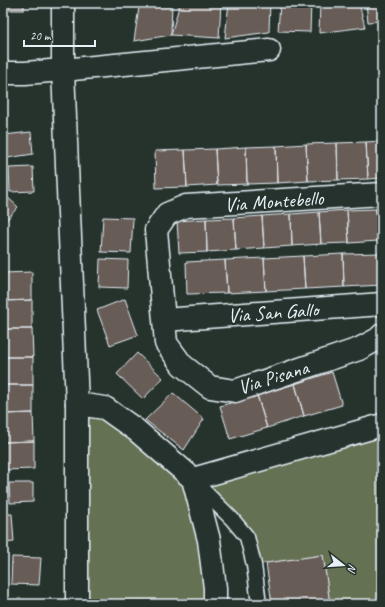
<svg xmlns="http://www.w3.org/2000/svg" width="385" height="607" font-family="Caveat,sans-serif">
<rect width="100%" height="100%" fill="#26332d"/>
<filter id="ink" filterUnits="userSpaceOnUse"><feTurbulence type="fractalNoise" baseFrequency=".025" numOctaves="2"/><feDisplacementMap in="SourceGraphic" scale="8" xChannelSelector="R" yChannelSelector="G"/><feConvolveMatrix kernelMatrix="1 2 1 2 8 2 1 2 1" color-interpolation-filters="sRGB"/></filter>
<g filter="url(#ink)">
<path fill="#657152" stroke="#a6b1a5" d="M 77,404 L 105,408 L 193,479 L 382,425 L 382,525 L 377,526 L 382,566 L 382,604 L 330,604 L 323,555 L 254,565 L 247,537 L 194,480 L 215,604 L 77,604 Z"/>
<path fill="#675b56" stroke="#e8f1f8" d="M 3,3 L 24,3 L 24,10 L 3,10 Z
M 165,3 L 172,3 L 171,35 L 134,41 L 139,7 Z
M 180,3 L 221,3 L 219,38 L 171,35 Z
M 229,3 L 270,3 L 269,32 L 225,38 Z
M 280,3 L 311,3 L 310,32 L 278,31 Z
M 320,3 L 359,3 L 365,27 L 319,33 Z
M 366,3 L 382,3 L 382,21 L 368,22 Z
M 31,132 L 33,154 L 7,158 L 4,135 Z
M 382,141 L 382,178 L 368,179 L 366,142 Z
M 366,142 L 368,179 L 338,180 L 337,143 Z
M 337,143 L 338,180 L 308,181 L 306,144 Z
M 306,144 L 308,181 L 277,183 L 276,146 Z
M 276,146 L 277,183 L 247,184 L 246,147 Z
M 246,147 L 247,184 L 217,185 L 215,149 Z
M 215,149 L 217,185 L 187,187 L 185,150 Z
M 185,150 L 187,187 L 156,188 L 155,151 Z
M 33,167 L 34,191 L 10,192 L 9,168 Z
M 3,193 L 18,207 L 3,224 Z
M 382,208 L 382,241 L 378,241 L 376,209 Z
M 376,209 L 378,241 L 349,243 L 347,210 Z
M 347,210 L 349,243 L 321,244 L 319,212 Z
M 319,212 L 321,244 L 292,246 L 291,214 Z
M 291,214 L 292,246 L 264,248 L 262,216 Z
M 262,216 L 264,248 L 236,250 L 234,218 Z
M 103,217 L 133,218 L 131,253 L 101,252 Z
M 234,218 L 236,250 L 207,252 L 206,219 Z
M 206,219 L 207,252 L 179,253 L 177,221 Z
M 381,253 L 382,285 L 344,287 L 343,254 Z
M 343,254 L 344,287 L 305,289 L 303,256 Z
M 303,256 L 305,289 L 266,291 L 264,258 Z
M 264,258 L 266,291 L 227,293 L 225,260 Z
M 100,259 L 128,260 L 127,288 L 99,287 Z
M 225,260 L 227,293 L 187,294 L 186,262 Z
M 32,272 L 32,300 L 3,301 L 3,273 Z
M 125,299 L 138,335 L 110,345 L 97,310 Z
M 32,300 L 32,329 L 3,329 L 3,301 Z
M 3,329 L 32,329 L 33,357 L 3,357 Z
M 137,353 L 163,378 L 143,399 L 117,374 Z
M 3,357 L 33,357 L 33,385 L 3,385 Z
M 332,372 L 342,405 L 304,416 L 295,384 Z
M 295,384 L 304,416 L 267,428 L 257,395 Z
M 3,385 L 33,385 L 33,413 L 4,414 Z
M 173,393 L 204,419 L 184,450 L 145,420 Z
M 257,395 L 267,428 L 230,439 L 220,406 Z
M 33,413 L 34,441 L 4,442 L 4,414 Z
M 34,441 L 34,469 L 5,470 L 4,442 Z
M 9,483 L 33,483 L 33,502 L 10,503 Z
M 3,514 L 12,514 L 14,542 L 3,543 Z
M 382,525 L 382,566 L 377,526 Z
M 323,555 L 330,604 L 272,604 L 266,563 Z
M 12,557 L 41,558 L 39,585 L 11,584 Z"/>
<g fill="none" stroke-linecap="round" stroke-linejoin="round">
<g stroke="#e8f1f8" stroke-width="17">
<path id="lane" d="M 195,482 L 232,519 L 247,537 L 254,565 L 259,604"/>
</g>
<g stroke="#e8f1f8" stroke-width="25">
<path id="street" d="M 3,73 L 25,73 L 63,70 L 269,50
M 382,194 L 186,206 L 167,214 L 156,230 L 166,343 L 182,365 L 210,387 L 235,391 L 359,349 L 378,339 L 382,335
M 164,320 L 382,304
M 77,404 L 105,408 L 136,430 L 193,479 L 209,540 L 215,588 L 215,604
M 193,479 L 382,425"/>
</g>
<g stroke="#e8f1f8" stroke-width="25">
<path id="secondary" d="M 63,3 L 63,70 L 77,404 L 77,604"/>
</g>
<use href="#lane" stroke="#26332d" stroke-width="14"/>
<use href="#street" stroke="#26332d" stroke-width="22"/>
<use href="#secondary" stroke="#26332d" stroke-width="22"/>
</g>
</g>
<g text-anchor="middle" stroke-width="4" stroke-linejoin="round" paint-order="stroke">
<g font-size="20" fill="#e8f1f8" stroke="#26332d">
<text transform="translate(274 201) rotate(-4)" y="7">Via Montebello</text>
<text transform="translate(273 312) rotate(-4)" y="7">Via San Gallo</text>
<text transform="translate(273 377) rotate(-17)" y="7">Via Pisana</text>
</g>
</g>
<rect width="385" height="607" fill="none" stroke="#26332d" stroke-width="16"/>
<rect x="8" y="8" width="369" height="591" fill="none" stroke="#e8f1f8" stroke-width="1.5" filter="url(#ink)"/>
<g transform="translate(343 565) rotate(107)" stroke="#26332d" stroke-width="3" paint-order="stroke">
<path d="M0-3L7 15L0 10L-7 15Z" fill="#e8f1f8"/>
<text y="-6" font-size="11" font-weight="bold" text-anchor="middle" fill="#e8f1f8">N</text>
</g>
<path d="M24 40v6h71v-6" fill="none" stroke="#e8f1f8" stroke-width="2"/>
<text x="30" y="40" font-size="12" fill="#e8f1f8" stroke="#26332d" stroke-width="3" paint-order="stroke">20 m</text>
</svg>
